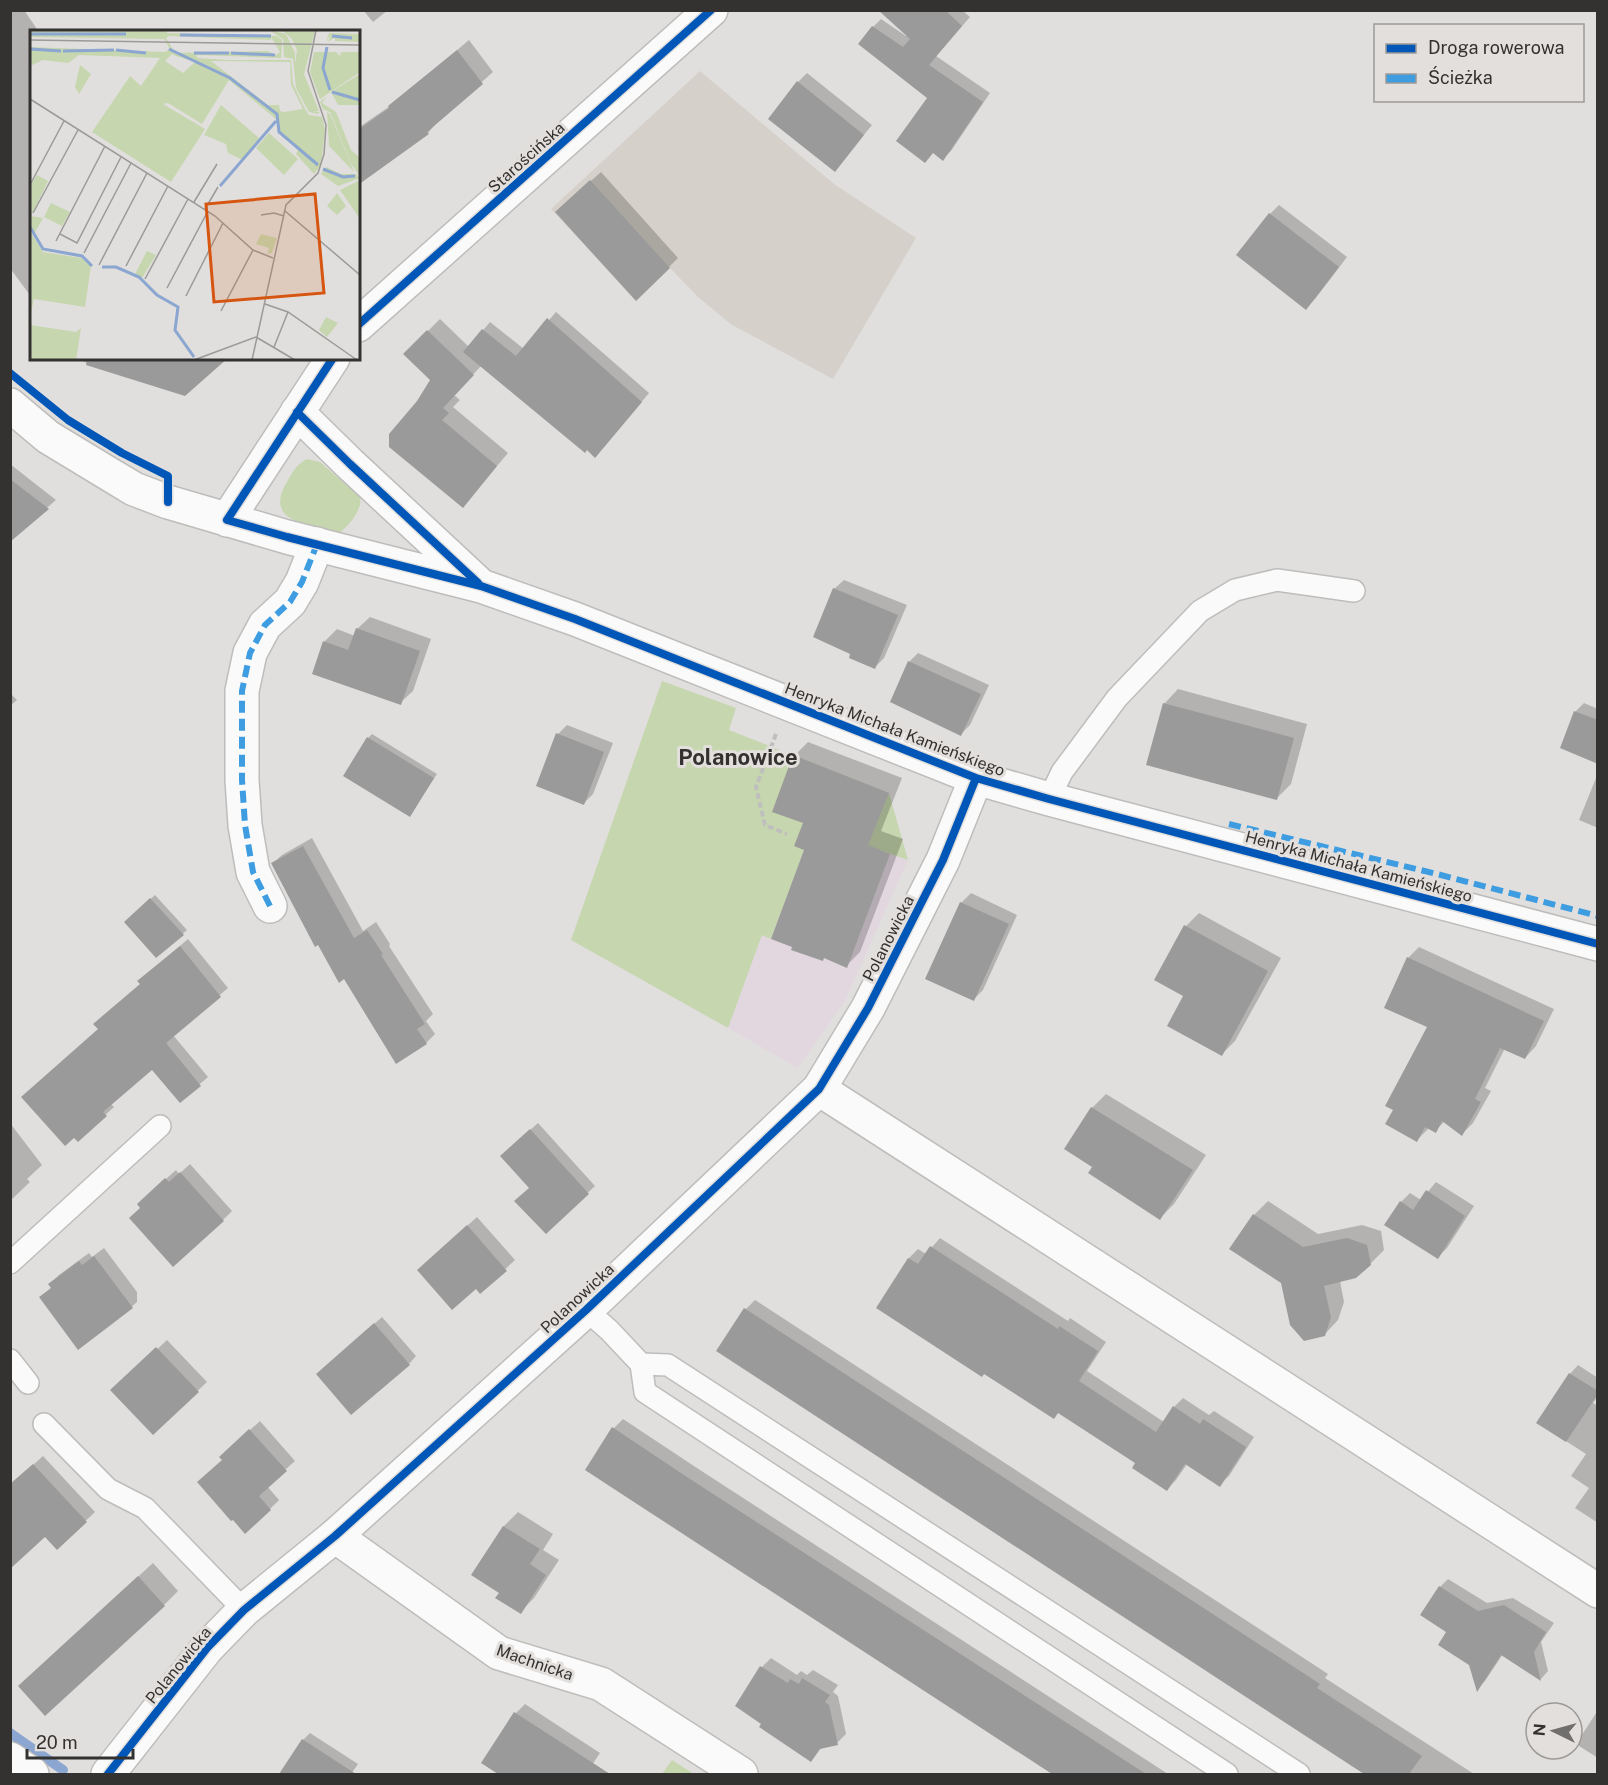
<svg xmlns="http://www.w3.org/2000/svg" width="1608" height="1785" font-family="'Public Sans',sans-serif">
<rect width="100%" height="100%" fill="#e1dfdd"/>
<path fill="#d5d1ca" d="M 700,71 L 834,184 L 916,238 L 833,379 L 732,325 L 698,297 L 670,268 L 636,301 L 551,209 Z"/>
<path fill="#e2d7df" d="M 813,827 L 908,860 L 845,1001 L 798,1068 L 728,1028 L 762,935 L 771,938 Z"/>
<path fill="#c6d6ae" d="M 307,459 L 320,462 L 360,497 C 363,509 349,526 339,533 C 330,532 320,529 311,526 C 283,519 271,508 288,480 C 293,471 297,464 307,459 Z
M 662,681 L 736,708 L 729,730 L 889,793 L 908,860 L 813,827 L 771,939 L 762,935 L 728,1028 L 571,940 Z
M 672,1760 L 694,1774 L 662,1774 Z"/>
<path fill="#0003" d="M 10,10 L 24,10 L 39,32 L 32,32 L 32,298 L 10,268 Z
M 363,10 L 388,10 L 373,22 Z
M 890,10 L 962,10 L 970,17 L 936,56 L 990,93 L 951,151 L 943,159 L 929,98 L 873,27 L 881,19 L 906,36 L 907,34 Z
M 469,40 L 493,72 L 438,121 L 428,133 L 358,183 L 358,128 L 393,104 Z
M 807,73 L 872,125 L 835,170 L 798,82 Z
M 601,172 L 678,258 L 642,294 L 566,203 Z
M 1279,205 L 1347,257 L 1315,299 L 1306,308 L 1270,214 Z
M 556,312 L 649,393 L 603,448 L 481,366 L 454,395 L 460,400 L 453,407 L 508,453 L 463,506 L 418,402 L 432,380 L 405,354 L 440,319 L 469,347 L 490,322 L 524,349 Z
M 73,358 L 225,358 L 184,394 Z
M 10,464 L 56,500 L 10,540 Z
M 844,580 L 907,605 L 884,658 L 875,667 L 852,653 L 834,589 Z
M 370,617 L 431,639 L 413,691 L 400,703 L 314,673 L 325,641 L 337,629 L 355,636 L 357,629 Z
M 918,653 L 989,685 L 970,725 L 961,734 L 909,662 Z
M 1178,689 L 1307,724 L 1291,784 L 1277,798 L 1164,704 Z
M 10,693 L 17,700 L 10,706 Z
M 1584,703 L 1598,709 L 1598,762 L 1562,748 L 1576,711 Z
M 567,725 L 613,743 L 593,794 L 584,803 L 558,734 Z
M 372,734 L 437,774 L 410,815 L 368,738 Z
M 808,742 L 902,778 L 881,831 L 903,839 L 860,952 L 846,966 L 806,849 L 805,823 L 794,756 Z
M 1598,773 L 1598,828 L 1579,820 Z
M 312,838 L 363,931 L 376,922 L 390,944 L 389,946 L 433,1014 L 426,1021 L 435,1034 L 426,1043 L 397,1062 L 273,863 L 282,855 Z
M 971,893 L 1017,915 L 983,990 L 974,999 L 961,903 Z
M 155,895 L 187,930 L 157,956 L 126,922 Z
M 1199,913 L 1281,958 L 1235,1041 L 1222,1054 L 1185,995 L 1186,926 Z
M 188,939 L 228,988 L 173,1035 L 208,1077 L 180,1101 L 153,1068 L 111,1104 L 114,1107 L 78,1140 L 99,1029 L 141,984 L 139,981 Z
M 1419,947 L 1554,1009 L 1536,1046 L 1525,1058 L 1505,1048 L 1485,1088 L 1491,1091 L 1473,1123 L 1462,1134 L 1445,1121 L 1435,1131 L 1429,1128 L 1417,1140 L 1430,1027 L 1408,958 Z
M 1106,1094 L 1206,1155 L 1174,1204 L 1160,1218 L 1094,1167 L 1066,1148 L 1092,1108 Z
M 10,1123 L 42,1165 L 27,1179 L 30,1182 L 10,1201 Z
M 538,1123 L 595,1186 L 546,1232 L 531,1188 L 510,1148 Z
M 190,1164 L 232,1211 L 223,1220 L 142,1208 L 148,1195 L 176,1170 L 179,1174 Z
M 1436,1182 L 1474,1206 L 1447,1248 L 1437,1258 L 1401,1202 L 1410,1193 L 1421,1200 Z
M 1268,1201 L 1318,1234 L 1362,1225 L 1381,1231 L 1384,1250 L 1370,1264 L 1340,1281 L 1344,1302 L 1338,1320 L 1324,1335 L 1254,1215 Z
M 477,1217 L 515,1260 L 481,1292 L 476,1287 L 428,1261 Z
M 940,1238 L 1068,1321 L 1070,1318 L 1106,1342 L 1087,1371 L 1164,1422 L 1174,1407 L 1183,1398 L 1209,1415 L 1214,1411 L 1254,1437 L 1229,1476 L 1219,1485 L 1187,1464 L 1176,1480 L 1167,1489 L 1137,1463 L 1059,1412 L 1054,1417 L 878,1307 L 909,1258 L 918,1249 L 926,1254 Z
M 104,1248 L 137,1292 L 137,1302 L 127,1311 L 41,1298 L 52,1287 L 50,1284 L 59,1275 L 89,1253 L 92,1257 Z
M 755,1300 L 1264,1632 L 1328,1674 L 1325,1678 L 1474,1774 L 1368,1774 L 718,1351 L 746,1309 Z
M 382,1317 L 416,1356 L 409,1364 L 326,1366 Z
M 167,1340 L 207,1382 L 153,1433 L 122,1382 Z
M 1578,1365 L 1598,1378 L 1598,1396 L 1593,1403 L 1598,1406 L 1598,1523 L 1575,1508 L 1589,1488 L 1571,1476 L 1586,1454 L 1538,1423 L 1570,1374 Z
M 623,1419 L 700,1470 L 1168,1774 L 1055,1774 L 587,1470 L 614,1428 Z
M 260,1421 L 295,1461 L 267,1486 L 279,1500 L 270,1509 L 233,1518 L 223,1459 L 230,1448 Z
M 43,1456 L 95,1512 L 57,1548 L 45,1535 L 10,1486 Z
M 518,1512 L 553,1534 L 543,1550 L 559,1560 L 534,1598 L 520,1612 L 501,1592 L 473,1574 L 504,1526 Z
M 153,1563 L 178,1591 L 164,1605 L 34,1672 Z
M 1448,1579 L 1487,1603 L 1513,1598 L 1554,1623 L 1541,1642 L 1548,1671 L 1541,1679 L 1503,1654 L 1485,1681 L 1477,1689 L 1470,1664 L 1448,1632 L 1440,1587 Z
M 771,1658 L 797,1675 L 801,1671 L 807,1675 L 813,1670 L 838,1685 L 833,1692 L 838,1696 L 846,1734 L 837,1743 L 823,1746 L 811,1760 L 763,1723 L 737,1706 L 762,1667 Z
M 525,1704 L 600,1753 L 586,1774 L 501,1774 L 483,1763 L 516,1713 Z
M 1598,1710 L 1598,1758 L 1576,1744 Z
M 310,1733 L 358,1764 L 351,1774 L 281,1774 L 303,1740 Z"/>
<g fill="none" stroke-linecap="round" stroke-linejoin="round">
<path stroke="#8ba6d0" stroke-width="10" d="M 10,1733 L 63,1770"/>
</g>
<path fill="#9b9a9a" d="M 878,10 L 945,10 L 962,26 L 929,65 L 983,102 L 943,161 L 933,153 L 925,163 L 896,141 L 927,98 L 858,44 L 872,26 L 903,47 L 910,39 Z
M 457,50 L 483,84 L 427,132 L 429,134 L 358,185 L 358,130 L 389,108 L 388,106 Z
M 797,81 L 864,135 L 835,172 L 768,119 Z
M 590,180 L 670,268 L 636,301 L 555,212 Z
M 1269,213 L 1339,267 L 1306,310 L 1236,255 Z
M 547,318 L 642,402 L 595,458 L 587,450 L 585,453 L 463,352 L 482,329 L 516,356 Z
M 427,330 L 474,375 L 443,408 L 449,413 L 442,420 L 497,466 L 463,508 L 389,447 L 389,434 L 417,401 L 430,380 L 403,354 Z
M 87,358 L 228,358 L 185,396 L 86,365 Z
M 10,479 L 49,509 L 10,542 Z
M 833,588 L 898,615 L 875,669 L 849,658 L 850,654 L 813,637 Z
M 356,628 L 420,651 L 401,705 L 312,674 L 323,641 L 348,650 Z
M 908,661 L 981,694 L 961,736 L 890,702 Z
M 1163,703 L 1294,738 L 1277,800 L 1146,765 Z
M 1574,711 L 1598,720 L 1598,764 L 1560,748 Z
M 556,733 L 604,752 L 584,805 L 536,786 Z
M 367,737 L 434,778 L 410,817 L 343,776 Z
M 793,755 L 889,793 L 868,845 L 890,854 L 847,968 L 824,958 L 823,961 L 791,950 L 792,947 L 771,939 L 804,850 L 794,846 L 803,823 L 772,812 Z
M 303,846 L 354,938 L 367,930 L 383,954 L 381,955 L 425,1024 L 417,1029 L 427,1044 L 396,1064 L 344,979 L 339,983 L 318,945 L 315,947 L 271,863 Z
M 150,898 L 184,935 L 156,958 L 124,922 Z
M 960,902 L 1009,924 L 974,1001 L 925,979 Z
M 1184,925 L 1268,971 L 1222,1056 L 1167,1026 L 1183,996 L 1154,980 Z
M 180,946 L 221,997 L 166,1043 L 201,1086 L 180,1103 L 152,1070 L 103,1112 L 107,1116 L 78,1142 L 74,1138 L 65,1146 L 21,1097 L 98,1029 L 93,1024 L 140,984 L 137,981 Z
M 1407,957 L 1544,1021 L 1525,1059 L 1500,1048 L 1475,1099 L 1481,1102 L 1462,1136 L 1442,1121 L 1436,1133 L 1425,1127 L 1417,1142 L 1385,1124 L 1393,1110 L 1385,1106 L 1427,1027 L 1384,1008 Z
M 1091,1107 L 1193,1170 L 1160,1220 L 1088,1173 L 1092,1167 L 1064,1149 Z
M 530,1129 L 589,1194 L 546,1234 L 514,1201 L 529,1188 L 500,1156 Z
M 180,1172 L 224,1221 L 173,1267 L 129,1218 L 140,1208 L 137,1204 L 165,1178 L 169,1182 Z
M 1426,1190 L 1465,1216 L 1438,1259 L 1384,1225 L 1400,1201 L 1413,1210 Z
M 1253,1214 L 1303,1247 L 1347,1238 L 1367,1245 L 1371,1265 L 1356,1278 L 1324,1286 L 1331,1317 L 1325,1336 L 1304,1341 L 1290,1325 L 1281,1283 L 1229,1249 Z
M 467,1225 L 507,1271 L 480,1294 L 476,1289 L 452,1310 L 417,1270 Z
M 930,1246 L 1058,1329 L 1059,1326 L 1098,1351 L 1079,1381 L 1156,1432 L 1173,1406 L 1200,1424 L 1203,1419 L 1246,1447 L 1220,1487 L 1185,1464 L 1167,1491 L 1132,1468 L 1135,1463 L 1058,1413 L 1054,1419 L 984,1374 L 982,1377 L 876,1308 L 908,1258 L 918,1264 Z
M 94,1256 L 133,1308 L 78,1350 L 39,1297 L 51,1288 L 48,1284 L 79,1261 L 82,1265 Z
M 744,1308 L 1320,1684 L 1317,1688 L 1422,1756 L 1409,1774 L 1364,1774 L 716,1351 Z
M 374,1323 L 410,1365 L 351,1415 L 316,1374 Z
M 156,1347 L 199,1392 L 153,1435 L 110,1390 Z
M 1569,1373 L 1598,1391 L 1598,1394 L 1566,1442 L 1536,1423 Z
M 612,1427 L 690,1479 L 1146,1774 L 1052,1774 L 637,1504 L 585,1470 Z
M 249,1429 L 287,1471 L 259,1496 L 271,1510 L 245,1534 L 233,1520 L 231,1521 L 197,1482 L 222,1460 L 219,1457 Z
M 33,1464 L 87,1522 L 57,1550 L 45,1537 L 10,1569 L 10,1484 Z
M 503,1526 L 540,1549 L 530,1564 L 546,1575 L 521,1614 L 495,1598 L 499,1593 L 471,1575 Z
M 138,1576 L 165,1606 L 45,1716 L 18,1686 Z
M 1439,1586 L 1478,1611 L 1504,1605 L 1546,1632 L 1534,1652 L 1541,1681 L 1501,1655 L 1477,1692 L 1469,1665 L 1438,1645 L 1446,1632 L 1420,1615 Z
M 760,1666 L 788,1683 L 790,1679 L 799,1684 L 802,1678 L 830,1695 L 825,1702 L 829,1705 L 838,1745 L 820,1749 L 811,1762 L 759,1727 L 761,1724 L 735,1706 Z
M 514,1712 L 610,1774 L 498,1774 L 481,1763 Z
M 302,1739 L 356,1774 L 279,1774 Z"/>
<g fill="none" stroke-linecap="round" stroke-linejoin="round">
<g stroke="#bebdbb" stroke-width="24">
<path id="lane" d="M 1049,799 L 1062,772 L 1117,698 L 1200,611 L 1235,590 L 1277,580 L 1354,591
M 10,1263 L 160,1126
M 586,1310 L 609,1330 L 641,1364 L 645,1392 L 1227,1774
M 10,1360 L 28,1383
M 641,1364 L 668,1365 L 1299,1774
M 44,1424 L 108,1489 L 145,1508 L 244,1610"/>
</g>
<g stroke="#bebdbb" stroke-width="36">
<path id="street" d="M 270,906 L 253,872 L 245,825 L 242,780 L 242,691 L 250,653 L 265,625 L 290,602 L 302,582 L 317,544
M 819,1089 L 1598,1591
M 335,1536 L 499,1653 L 601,1684 L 741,1774
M 10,1759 L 32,1774"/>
</g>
<g stroke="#bebdbb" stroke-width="36">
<path id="secondary" d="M 358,325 L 711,10
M 10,405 L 48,437 L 109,474 L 134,489 L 168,502 L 287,537 L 481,586 L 575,619 L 976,778 L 1049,799 L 1598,944
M 297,412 L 350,464 L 479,584
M 227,520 L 333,358
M 108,1774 L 207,1648 L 244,1610 L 335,1536 L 586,1310 L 819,1089 L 868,1008 L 943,860 L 976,778"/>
</g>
<path stroke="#bfbfbe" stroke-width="4" stroke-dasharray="6 3" stroke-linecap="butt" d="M 776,734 L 756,787 L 765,825 L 787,834"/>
<use href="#lane" stroke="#fafafa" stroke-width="21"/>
<use href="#street" stroke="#fafafa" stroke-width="33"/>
<use href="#secondary" stroke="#fafafa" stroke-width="33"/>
<path stroke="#3e9de1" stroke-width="6" stroke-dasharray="12 6" stroke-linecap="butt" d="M 1229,824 L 1437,874 L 1598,916
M 270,906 L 253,872 L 245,825 L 242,780 L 242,691 L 250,653 L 265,625 L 290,602 L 302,582 L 317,544"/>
<g stroke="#e2dfdc" stroke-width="11">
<path id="cycleway" d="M 358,325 L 711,10
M 333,358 L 227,520 L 287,537 L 481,586 L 575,619 L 976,778 L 1049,799 L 1598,944
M 10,373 L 68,420 L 122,453 L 168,476 L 168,502
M 297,412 L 350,464 L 478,583
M 108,1774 L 207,1648 L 244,1610 L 335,1536 L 586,1310 L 819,1089 L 868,1008 L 943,860 L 976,778"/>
</g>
<use href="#cycleway" stroke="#0057b8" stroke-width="8"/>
</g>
<g text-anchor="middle" stroke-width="6" stroke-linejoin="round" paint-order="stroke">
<g font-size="16" fill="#333231" stroke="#e2dfdc">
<text transform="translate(526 157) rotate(-42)" y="6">Starościńska</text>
<text transform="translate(895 729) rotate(21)" y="6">Henryka Michała Kamieńskiego</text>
<text transform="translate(1359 866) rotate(15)" y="6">Henryka Michała Kamieńskiego</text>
<text transform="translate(888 938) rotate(-63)" y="6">Polanowicka</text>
<text transform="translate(577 1298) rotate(-43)" y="6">Polanowicka</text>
<text transform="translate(535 1662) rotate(19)" y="6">Machnicka</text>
<text transform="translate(178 1665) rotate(-51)" y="6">Polanowicka</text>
</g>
<g font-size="22" font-weight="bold" fill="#333231" stroke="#e2dfdc">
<text x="738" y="765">Polanowice</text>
</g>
</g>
<g transform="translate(30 30)">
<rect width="330" height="330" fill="#e1dfdd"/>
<path d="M 0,0 L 136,0 L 137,3 L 247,6 L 252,10 L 251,28 L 166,25 L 168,28 L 198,30 L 261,30 L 263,54 L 275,79 L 279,85 L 292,87 L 295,99 L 291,135 L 284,144 L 266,124 L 269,118 L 249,103 L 246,89 L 199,50 L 172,94 L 138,73 L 133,74 L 175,99 L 141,152 L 62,102 L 100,46 L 111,56 L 130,28 L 49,25 L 38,33 L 13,30 L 0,36 L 0,17 L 135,22 L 140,19 L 134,9 L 0,7 ZM 139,6 L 241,10 L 241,7 L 250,22 L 246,25 L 238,21 L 145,23 L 136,8 ZM 142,24 L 146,26 L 165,32 L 153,43 L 135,31 ZM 181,31 L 260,32 L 261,55 L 273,79 L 254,82 L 250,81 L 249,75 L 238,75 ZM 239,0 L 256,4 L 265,23 L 265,34 L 267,20 L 262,9 L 252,0 L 285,1 L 274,44 L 289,81 L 283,82 L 290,82 L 288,84 L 279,82 L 266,58 L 263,29 L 254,27 L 253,9 ZM 299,3 L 330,4 L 330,12 L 305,11 L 305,7 L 298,12 L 301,4 L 296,12 ZM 284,22 L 306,22 L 310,26 L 311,22 L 330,22 L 330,42 L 290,69 L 280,42 ZM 50,35 L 61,44 L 49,64 L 45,57 ZM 330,44 L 330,75 L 308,75 L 301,62 ZM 297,66 L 292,73 L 306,82 L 321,120 L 330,128 L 330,146 L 321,134 L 300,82 L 293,79 L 290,72 ZM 191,75 L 229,108 L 213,130 L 198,123 L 196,114 L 174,105 ZM 297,82 L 300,84 L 324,142 L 299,116 ZM 239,103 L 268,129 L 254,145 L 226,118 ZM 296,137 L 311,144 L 326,144 L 330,148 L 308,156 L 291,144 ZM 7,145 L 18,151 L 1,186 L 13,188 L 4,204 L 0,194 L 0,156 ZM 330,150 L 330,189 L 310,160 ZM 307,163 L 316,176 L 307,185 L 297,176 ZM 21,173 L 40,182 L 32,196 L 14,187 ZM 0,201 L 13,222 L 51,228 L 61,236 L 55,277 L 4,269 L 0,287 ZM 231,204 L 247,208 L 242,223 L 237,224 L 239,218 L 226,214 ZM 117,221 L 126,225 L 112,248 L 105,244 ZM 296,287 L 308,293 L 297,307 L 289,300 ZM 0,295 L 46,302 L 51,298 L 46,330 L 0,330 Z" fill="#c6d6ae" fill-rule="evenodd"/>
<path fill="none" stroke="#8ba6d0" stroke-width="3" d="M 0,4 L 96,4M 150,5 L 241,6M 302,6 L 322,8M 297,17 L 293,38 L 300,60M 0,19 L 31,21M 139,19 L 200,48 L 247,84 L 249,102 L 288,135M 86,20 L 116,23M 33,21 L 84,20M 164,23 L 199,23M 201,23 L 245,25M 302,62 L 330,70M 293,139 L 313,147 L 325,146M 190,156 L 246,91M 0,197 L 13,219 L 52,226 L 62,236M 72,237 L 86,237 L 109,247 L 127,265 L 148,277 L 145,300 L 164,327"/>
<path fill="none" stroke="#9b9a98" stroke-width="1.5" d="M 0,10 L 330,15M 0,69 L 185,186 L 223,220 L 243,228M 1,153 L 34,91M 164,172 L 187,134M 175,179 L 188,157M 255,181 L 330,245M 3,183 L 48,100M 231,185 L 244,183 L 254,186M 30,204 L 47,213 L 91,127M 26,211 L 75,116M 54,223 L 101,133M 69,235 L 117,143M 96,236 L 138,156M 115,249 L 158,169M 137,258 L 178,181M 156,266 L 193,193M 235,274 L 258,282 L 327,330M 191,281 L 223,220M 226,307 L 265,330M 244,317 L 258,282M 164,330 L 226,307M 222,330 L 256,175 L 288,143 L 294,124 L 296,95 L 278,41 L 286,0"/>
<path fill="#d65510" fill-opacity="0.15" stroke="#d65510" stroke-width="3" d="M 285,164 L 294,263 L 184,272 L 176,174 Z"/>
<rect width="330" height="330" fill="none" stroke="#333231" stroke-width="3"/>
</g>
<rect width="1608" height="1785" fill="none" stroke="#333231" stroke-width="24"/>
<rect x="1374" y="24" width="210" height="78" fill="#e2dfdc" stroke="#9c9a98" stroke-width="1.5"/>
<rect x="1386" y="44" width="30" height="9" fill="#0057b8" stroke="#9c9a98" stroke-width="1.5"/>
<text x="1428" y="54" font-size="18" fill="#333231">Droga rowerowa</text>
<rect x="1386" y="74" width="30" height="9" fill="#3e9de1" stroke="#9c9a98" stroke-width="1.5"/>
<text x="1428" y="84" font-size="18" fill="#333231">Ścieżka</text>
<g transform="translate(1554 1731) rotate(275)"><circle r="28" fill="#e2dfdc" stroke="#9c9a98" stroke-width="1.5"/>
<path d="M0-4.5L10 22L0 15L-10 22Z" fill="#706f6d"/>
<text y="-9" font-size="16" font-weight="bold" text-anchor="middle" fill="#333231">N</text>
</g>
<path d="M27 1749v9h106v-9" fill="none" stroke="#333231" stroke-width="3"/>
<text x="36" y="1749" font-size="18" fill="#333231" stroke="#e2dfdc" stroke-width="4.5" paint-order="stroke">20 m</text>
</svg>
